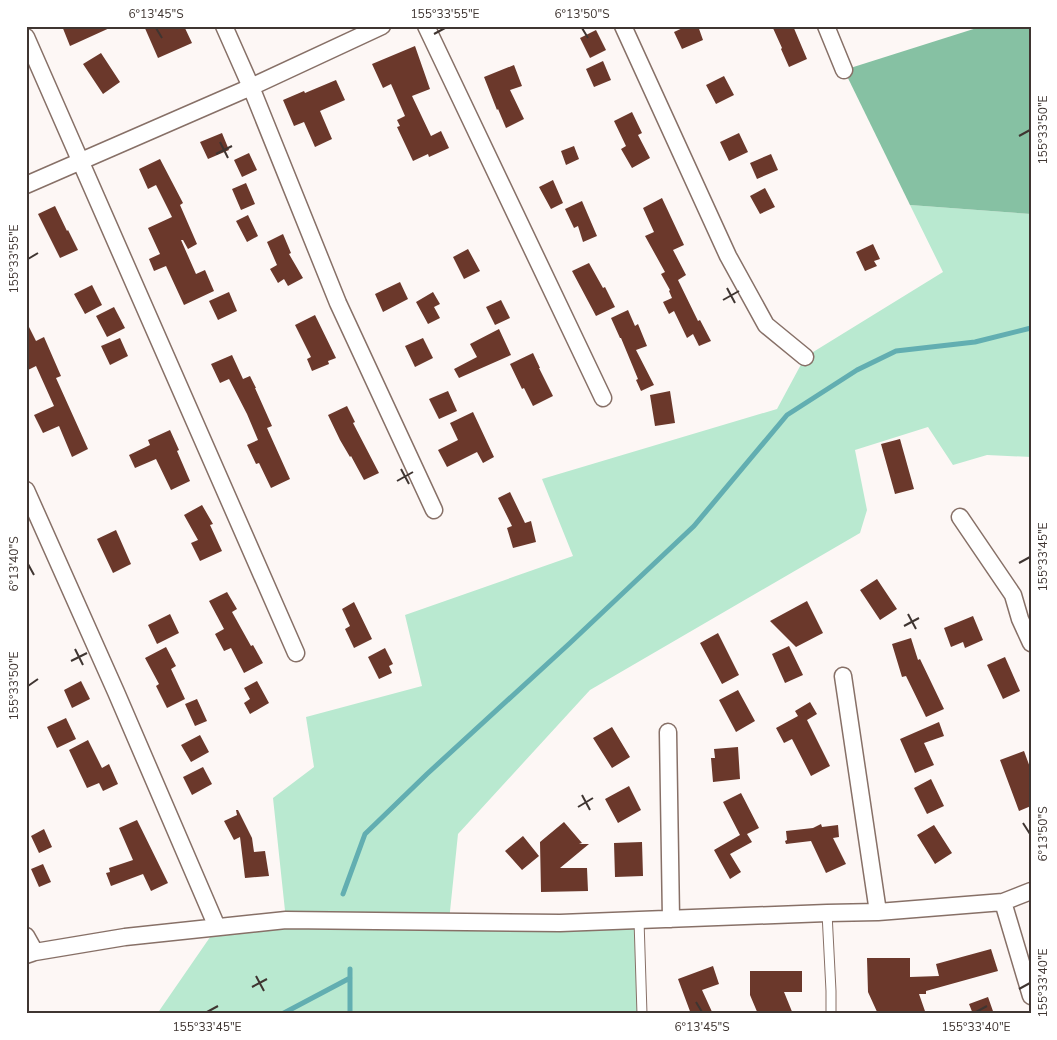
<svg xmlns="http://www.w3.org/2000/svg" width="1057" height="1040" font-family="'Nunito Sans',sans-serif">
<rect width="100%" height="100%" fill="#fdf7f5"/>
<path fill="#b9e9d0" d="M 910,205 L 1031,214 L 1031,457 L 987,455 L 953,465 L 928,427 L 855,450 L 867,510 L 860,533 L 590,690 L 458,834 L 449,921 L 639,920 L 642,1014 L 157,1014 L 217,927 L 286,920 L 273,798 L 314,767 L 306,717 L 422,686 L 405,615 L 573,556 L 542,479 L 777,409 L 805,357 L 943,272 Z"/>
<path fill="#86c1a3" d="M 983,26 L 1031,26 L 1031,214 L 910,205 L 844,70 Z"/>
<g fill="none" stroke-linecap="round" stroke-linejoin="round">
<path stroke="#62aeb1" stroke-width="5" d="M 343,894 L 365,834 L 427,774 L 570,643 L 694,526 L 787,415 L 857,370 L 896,351 L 975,342 L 1031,328
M 282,1014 L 350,978
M 350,1014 L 350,969"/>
</g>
<path fill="#6b382b" d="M 62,26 L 114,26 L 70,46 Z
M 144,26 L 184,26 L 192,43 L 158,58 Z
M 687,26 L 698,26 L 703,40 L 682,49 L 674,32 Z
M 772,26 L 793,26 L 807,59 L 789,67 L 781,49 L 782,48 Z
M 596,30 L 606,50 L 590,58 L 580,38 Z
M 415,46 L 430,89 L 412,96 L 431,136 L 441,131 L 449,148 L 429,157 L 428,154 L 413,161 L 397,127 L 400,126 L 397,120 L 405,116 L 391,84 L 383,88 L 372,64 Z
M 101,53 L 120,82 L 103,94 L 83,64 Z
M 603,61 L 611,80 L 594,87 L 586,69 Z
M 514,65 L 522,86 L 510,90 L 524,119 L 506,128 L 498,109 L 497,110 L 484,77 Z
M 724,76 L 734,95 L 716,104 L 706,85 Z
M 336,80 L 345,100 L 320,111 L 332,139 L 315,147 L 304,122 L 294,126 L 283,100 L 304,91 L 305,93 Z
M 632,112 L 642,133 L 638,135 L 650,158 L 632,168 L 621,149 L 626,146 L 614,121 Z
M 222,133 L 229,150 L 208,159 L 200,142 Z
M 739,133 L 748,152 L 729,161 L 720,142 Z
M 574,146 L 579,159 L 566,165 L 561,151 Z
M 249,153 L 257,170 L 242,177 L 234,160 Z
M 771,154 L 778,170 L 757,179 L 750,163 Z
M 160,159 L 183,203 L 180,205 L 197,244 L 188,249 L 183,240 L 181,240 L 196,274 L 205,270 L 214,291 L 184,305 L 166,266 L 154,271 L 149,259 L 160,254 L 148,228 L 172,217 L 156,185 L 148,189 L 139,169 Z
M 553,180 L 563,203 L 551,209 L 539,187 Z
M 246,183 L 255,204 L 241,210 L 232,189 Z
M 765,188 L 775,207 L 760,214 L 750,196 Z
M 662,198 L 684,245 L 673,250 L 686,275 L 678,280 L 698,321 L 700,320 L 711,341 L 699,346 L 693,334 L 687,338 L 674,311 L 669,314 L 663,302 L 672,298 L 669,291 L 670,290 L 661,274 L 665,272 L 645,236 L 654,232 L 643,208 Z
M 582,201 L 597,236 L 583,242 L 578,226 L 574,228 L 565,209 Z
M 55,206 L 67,231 L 68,230 L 78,250 L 60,258 L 38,214 Z
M 248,215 L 258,236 L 247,242 L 236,221 Z
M 283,234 L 291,253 L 289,254 L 303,278 L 288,286 L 284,279 L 278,283 L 270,269 L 277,265 L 267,242 Z
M 873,244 L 880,259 L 874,261 L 877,266 L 865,271 L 856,252 Z
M 468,249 L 480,271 L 464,279 L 453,257 Z
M 589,263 L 603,288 L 605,287 L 615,307 L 596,316 L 572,271 Z
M 400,282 L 408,299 L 383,312 L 375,294 Z
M 92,285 L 102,305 L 85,314 L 74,294 Z
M 229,292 L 237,311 L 218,320 L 209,301 Z
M 433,292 L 440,304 L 434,307 L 440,318 L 428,324 L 416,302 Z
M 501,300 L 510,318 L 495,325 L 486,307 Z
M 114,307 L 125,328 L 107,337 L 96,316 Z
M 628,310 L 635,326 L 638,324 L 647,346 L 636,350 L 654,385 L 641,391 L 636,380 L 638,379 L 621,338 L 620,338 L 611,318 Z
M 315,315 L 336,358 L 328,361 L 329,364 L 312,371 L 307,359 L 311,357 L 295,325 Z
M 26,321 L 36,341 L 44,337 L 61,376 L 56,378 L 88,449 L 72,457 L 59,426 L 43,433 L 34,415 L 54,406 L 36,366 L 26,371 Z
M 499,329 L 511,355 L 459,378 L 454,369 L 477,357 L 470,344 Z
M 120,338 L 128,356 L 110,365 L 101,346 Z
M 423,338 L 433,358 L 415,367 L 405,346 Z
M 533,353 L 540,368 L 539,368 L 553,396 L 533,406 L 524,388 L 522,389 L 510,364 Z
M 232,355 L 243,379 L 250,376 L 256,388 L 255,388 L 272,426 L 267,428 L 290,479 L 271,488 L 259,463 L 256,464 L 247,445 L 258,440 L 247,414 L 229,379 L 220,383 L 211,364 Z
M 448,391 L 457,411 L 439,419 L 429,399 Z
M 670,391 L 675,423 L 655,426 L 650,395 Z
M 347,406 L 355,422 L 353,423 L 379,473 L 364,480 L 351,456 L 350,457 L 340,440 L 328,415 Z
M 473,412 L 494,457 L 483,463 L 477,452 L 447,467 L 438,450 L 458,440 L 450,423 Z
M 170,430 L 179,450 L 177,451 L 190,481 L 171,490 L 156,459 L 135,468 L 129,455 L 150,445 L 148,440 Z
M 900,439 L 914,489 L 895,494 L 881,444 Z
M 510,492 L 525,523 L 531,521 L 536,542 L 513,548 L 507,528 L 512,526 L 498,498 Z
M 202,505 L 213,524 L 210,525 L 222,551 L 200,561 L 191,543 L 198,540 L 184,515 Z
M 116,530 L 131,564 L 113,573 L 97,539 Z
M 877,579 L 897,609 L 880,620 L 860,590 Z
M 227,592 L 237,609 L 232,612 L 251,646 L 253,645 L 263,663 L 244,673 L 231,648 L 224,651 L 215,634 L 224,629 L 209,601 Z
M 807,601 L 823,633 L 796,647 L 770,621 Z
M 354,602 L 372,639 L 354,648 L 345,629 L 350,626 L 342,609 Z
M 170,614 L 179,633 L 157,644 L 148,625 Z
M 973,616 L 983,640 L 965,648 L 963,642 L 951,647 L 944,628 Z
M 718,633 L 739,675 L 722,684 L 700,643 Z
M 911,638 L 918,660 L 920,659 L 944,709 L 926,717 L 906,676 L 902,677 L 892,644 Z
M 789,646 L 803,675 L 785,683 L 772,654 Z
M 166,647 L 176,666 L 171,669 L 185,699 L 167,708 L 156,686 L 159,684 L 145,658 Z
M 385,648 L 393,664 L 389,666 L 392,673 L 379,679 L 368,657 Z
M 1005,657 L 1020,691 L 1003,699 L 987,665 Z
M 81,681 L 90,699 L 72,708 L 64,690 Z
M 257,681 L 269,703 L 250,714 L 244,703 L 250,699 L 244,688 Z
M 738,690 L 755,721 L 736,732 L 719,700 Z
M 197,699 L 207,721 L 195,726 L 185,704 Z
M 810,702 L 817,714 L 807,720 L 830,766 L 811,776 L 792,739 L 784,743 L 776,728 L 798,716 L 795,711 Z
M 66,718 L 76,739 L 57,748 L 47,727 Z
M 939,722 L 944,736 L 924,743 L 934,765 L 915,773 L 900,739 Z
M 612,727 L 630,757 L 612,768 L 593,738 Z
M 200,735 L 209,752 L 191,762 L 181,745 Z
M 88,740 L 102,768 L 109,764 L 118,784 L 103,791 L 99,783 L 87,788 L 69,750 Z
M 738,747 L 740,779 L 713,782 L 711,758 L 715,758 L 714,749 Z
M 1024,751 L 1031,770 L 1031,806 L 1019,811 L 1000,760 Z
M 203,767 L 212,784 L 192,795 L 183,777 Z
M 931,779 L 944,806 L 927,814 L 914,788 Z
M 629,786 L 641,810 L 618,823 L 605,799 Z
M 741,793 L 759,828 L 747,834 L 752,842 L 730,854 L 741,872 L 730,879 L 714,850 L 740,835 L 723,802 Z
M 236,810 L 238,810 L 252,838 L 254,852 L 265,851 L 269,876 L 245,878 L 240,837 L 234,840 L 224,821 L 237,815 Z
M 137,820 L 168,883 L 151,891 L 143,874 L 111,886 L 106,873 L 110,872 L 109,868 L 133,860 L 119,828 Z
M 564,822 L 582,843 L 579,844 L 589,844 L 560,868 L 587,868 L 588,891 L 541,892 L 540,842 Z
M 821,824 L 822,827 L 838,825 L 839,837 L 833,838 L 846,864 L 826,873 L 811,841 L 786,844 L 785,841 L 787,840 L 786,831 L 813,828 Z
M 934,825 L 952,853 L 935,864 L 917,835 Z
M 44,829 L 52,847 L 39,853 L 31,836 Z
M 523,836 L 539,856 L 522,870 L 505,851 Z
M 642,842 L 643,876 L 615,877 L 614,843 Z
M 43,864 L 51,882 L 39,887 L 31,869 Z
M 991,949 L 998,971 L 926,991 L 926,994 L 919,994 L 926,1014 L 878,1014 L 868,992 L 867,958 L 910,958 L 910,977 L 939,976 L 936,964 Z
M 713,966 L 719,984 L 702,990 L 713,1014 L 691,1014 L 678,979 Z
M 750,971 L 802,971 L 802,992 L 784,992 L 793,1014 L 758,1014 L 750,995 Z
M 988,997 L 994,1014 L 973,1014 L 969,1004 Z"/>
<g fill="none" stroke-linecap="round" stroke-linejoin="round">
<g stroke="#877067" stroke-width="11">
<path id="service" d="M 827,913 L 831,991 L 831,1014
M 639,920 L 642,1014"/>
</g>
<g stroke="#877067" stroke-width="19">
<path id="minor" d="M 224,26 L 251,87 L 338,303 L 434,510
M 426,26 L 603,398
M 623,26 L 728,256 L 766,325 L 805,357
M 826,26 L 844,70
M 26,37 L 296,653
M 26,185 L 251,87 L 382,26
M 26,490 L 116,692 L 217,927
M 960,517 L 1013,595 L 1020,619 L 1031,643
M 843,676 L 878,912
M 668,732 L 671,919
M 1003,902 L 1031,996
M 26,936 L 35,952
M 26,955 L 35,952 L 125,937 L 286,920 L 560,923 L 827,913 L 878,912 L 1003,902 L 1031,891"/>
</g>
<use href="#service" stroke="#fff" stroke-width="9"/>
<use href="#minor" stroke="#fff" stroke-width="16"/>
</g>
<path fill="none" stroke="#3f3531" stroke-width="2" d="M 156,28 L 162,38M 582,28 L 588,38M 434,34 L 445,28M 1019,136 L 1030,130M 220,142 L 228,158M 216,154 L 232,146M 28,259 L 38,253M 727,288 L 735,303M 723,300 L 739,291M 401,469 L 409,484M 397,481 L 413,472M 1019,563 L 1030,557M 28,564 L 34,575M 908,614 L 916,629M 904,626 L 919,618M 75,649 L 83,665M 71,661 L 87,653M 28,686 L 38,679M 582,795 L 590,810M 578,807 L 593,798M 1023,823 L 1030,834M 256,976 L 264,991M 252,987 L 267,979M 1019,989 L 1030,983M 696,1002 L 702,1012M 207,1012 L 218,1006M 976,1012 L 987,1006"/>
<rect width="1057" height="1040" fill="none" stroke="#ffffff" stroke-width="55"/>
<rect x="28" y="28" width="1002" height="984" fill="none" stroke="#3f3531" stroke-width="2"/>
<g font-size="12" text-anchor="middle" fill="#3f3531">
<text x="156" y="18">6°13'45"S</text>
<text x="445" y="18">155°33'55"E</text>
<text x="582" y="18">6°13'50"S</text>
<text transform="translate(1043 130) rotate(-90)" y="4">155°33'50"E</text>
<text transform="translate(14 259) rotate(-90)" y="4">155°33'55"E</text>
<text transform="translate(1043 557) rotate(-90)" y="4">155°33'45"E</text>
<text transform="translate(14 564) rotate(-90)" y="4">6°13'40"S</text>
<text transform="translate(14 686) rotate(-90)" y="4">155°33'50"E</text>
<text transform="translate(1043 834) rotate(-90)" y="4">6°13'50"S</text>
<text transform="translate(1043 983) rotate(-90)" y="4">155°33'40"E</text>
<text x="207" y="1031">155°33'45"E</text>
<text x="702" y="1031">6°13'45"S</text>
<text x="976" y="1031">155°33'40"E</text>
</g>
</svg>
